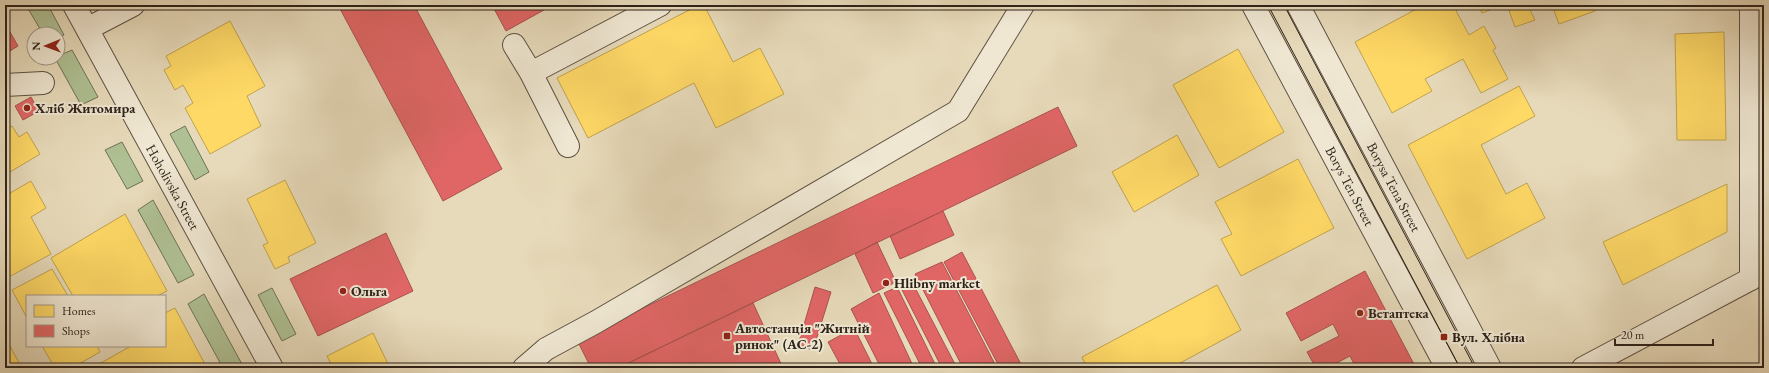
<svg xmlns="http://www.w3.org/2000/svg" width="1769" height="373" font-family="'EB Garamond',serif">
<rect width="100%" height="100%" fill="#e7daba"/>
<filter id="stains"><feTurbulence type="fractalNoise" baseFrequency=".005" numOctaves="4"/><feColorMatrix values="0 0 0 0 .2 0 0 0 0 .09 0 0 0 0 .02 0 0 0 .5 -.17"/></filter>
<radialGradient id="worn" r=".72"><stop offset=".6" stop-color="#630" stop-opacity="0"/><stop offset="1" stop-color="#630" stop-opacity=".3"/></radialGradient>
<path fill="#afc194" stroke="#6e7257" d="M 26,5 L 48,5 L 64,35 L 58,38 L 58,34 L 43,34 Z
M 72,50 L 98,97 L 81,105 L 55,58 L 58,58 L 58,56 Z
M 185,126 L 209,172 L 195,180 L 170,134 Z
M 122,142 L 143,181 L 127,189 L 105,150 Z
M 153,200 L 194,275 L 178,283 L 138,210 Z
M 272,288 L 296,334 L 282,341 L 258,295 Z
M 204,294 L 244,368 L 223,368 L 188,304 Z"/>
<path fill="#ffd966" stroke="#c0a24f" d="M 699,5 L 704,5 L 733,62 L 760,48 L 784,94 L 716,128 L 694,83 L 588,138 L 557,78 Z
M 1424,5 L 1453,5 L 1469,35 L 1484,26 L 1496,48 L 1493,50 L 1508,79 L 1481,93 L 1463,59 L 1425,79 L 1432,91 L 1392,113 L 1355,42 Z
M 1479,5 L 1503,5 L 1482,13 Z
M 1507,5 L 1537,5 L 1529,8 L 1535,20 L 1515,27 Z
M 1552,5 L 1592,5 L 1595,11 L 1559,24 Z
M 230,21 L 265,86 L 247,96 L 261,126 L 210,154 L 185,108 L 193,103 L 183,85 L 175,90 L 164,70 L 171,66 L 166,56 Z
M 1724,32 L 1726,140 L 1677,140 L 1675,34 Z
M 1238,49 L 1284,132 L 1219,168 L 1173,85 Z
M 1519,86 L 1535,116 L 1481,145 L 1506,194 L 1527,183 L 1545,218 L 1467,259 L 1408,145 Z
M 12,126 L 19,137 L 27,132 L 40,154 L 5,175 L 5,130 Z
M 1177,135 L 1199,175 L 1134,212 L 1112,172 Z
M 1298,159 L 1334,228 L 1241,276 L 1221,239 L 1232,234 L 1215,202 Z
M 285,180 L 316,243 L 288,257 L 290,262 L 275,269 L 263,245 L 268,243 L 247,199 Z
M 31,181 L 46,208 L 31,217 L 51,254 L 7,278 L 5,275 L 5,196 Z
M 1727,184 L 1727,232 L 1623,285 L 1603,242 Z
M 125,214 L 167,291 L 157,296 L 73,296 L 51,258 Z
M 52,269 L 68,296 L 27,296 L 27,318 L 12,290 Z
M 1217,285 L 1241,330 L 1171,368 L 1087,368 L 1082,357 Z
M 175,308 L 207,368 L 151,368 L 150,366 L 146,368 L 101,368 L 99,364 L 131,346 L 165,346 L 165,313 Z
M 373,333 L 390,368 L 333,368 L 327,356 Z
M 5,337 L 22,368 L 5,368 Z
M 42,346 L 97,346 L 100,352 L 72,368 L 55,368 Z"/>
<path fill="#e06666" stroke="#aa524f" d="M 338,5 L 414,5 L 502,169 L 443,201 Z
M 492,5 L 553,5 L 506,31 Z
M 5,23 L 18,46 L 5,54 Z
M 31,97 L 39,111 L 23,120 L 15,106 Z
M 1058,107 L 1077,146 L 618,368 L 591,368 L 577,340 Z
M 943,211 L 954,235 L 900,259 L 890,236 Z
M 386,233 L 413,291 L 318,336 L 290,279 Z
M 877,242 L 896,282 L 873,293 L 855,254 Z
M 962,252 L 1023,368 L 1000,368 L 944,262 Z
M 942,262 L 997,368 L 963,368 L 915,274 Z
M 1365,271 L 1416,368 L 1356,368 L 1350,356 L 1327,368 L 1316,368 L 1307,352 L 1339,336 L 1333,324 L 1301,341 L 1286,313 Z
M 911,280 L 957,368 L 942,368 L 900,286 Z
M 815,287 L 831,292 L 813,350 L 798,345 Z
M 897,287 L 937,368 L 922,368 L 884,293 Z
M 879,293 L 914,368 L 881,368 L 851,309 Z
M 753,303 L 783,368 L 618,368 Z
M 854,328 L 874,368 L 842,368 L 828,342 Z"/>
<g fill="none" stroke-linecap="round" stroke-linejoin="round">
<g stroke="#5c5042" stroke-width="24">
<path id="minor" d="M 74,5 L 272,368
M 1253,5 L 1447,368
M 1298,5 L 1490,368
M 87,29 L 133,5
M 514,45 L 531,73 L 568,146
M 531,73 L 660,5
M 5,85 L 43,83
M 1751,279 L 1751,5
M 524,368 L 546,349 L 596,322 L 958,111 L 1023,5
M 1583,368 L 1764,272"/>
</g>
<use href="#minor" stroke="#efe7d2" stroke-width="22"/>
<path stroke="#2d221a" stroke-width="1" d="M 1268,5 L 1460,368
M 1284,5 L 1475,368"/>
</g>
<g fill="#8f2418" stroke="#efe7d2" stroke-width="1.5">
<circle cx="27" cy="108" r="4"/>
<circle cx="886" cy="283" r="4"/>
<circle cx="343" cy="291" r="4"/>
<circle cx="1360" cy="313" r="4"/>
<rect x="723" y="332" width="8" height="8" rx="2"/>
<rect x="1440" y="333" width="8" height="8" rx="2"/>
</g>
<g text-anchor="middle" stroke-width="4" stroke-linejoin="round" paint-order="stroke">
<g font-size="14" font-weight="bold" fill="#2d221a" stroke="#efe7d2" text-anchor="start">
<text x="35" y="113">Хліб Житомира</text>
<text x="894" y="288">Hlibny market</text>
<text x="351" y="296">Ольга</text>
<text x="1368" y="318">Ветаптека</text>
<text x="735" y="333">Автостанція "Житній<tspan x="735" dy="16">ринок" (АС-2)</tspan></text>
<text x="1452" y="342">Вул. Хлібна</text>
</g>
<g font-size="14" fill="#2d221a" stroke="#efe7d2">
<text transform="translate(1350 186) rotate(62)" y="5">Borys Ten Street</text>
<text transform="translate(173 187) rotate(61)" y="5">Hoholivska Street</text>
<text transform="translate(1394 187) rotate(62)" y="5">Borysa Tena Street</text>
</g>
</g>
<rect width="1769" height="373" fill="none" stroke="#e7daba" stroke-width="20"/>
<rect x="6" y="6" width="1757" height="361" fill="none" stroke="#2d221a" stroke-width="2"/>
<rect x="10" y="10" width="1749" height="353" fill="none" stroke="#2d221a"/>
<rect x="26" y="295" width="140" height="52" fill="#efe7d2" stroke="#a19888"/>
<rect x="34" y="305" width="20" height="12" fill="#ffd966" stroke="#a19888"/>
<text x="62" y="315" font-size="12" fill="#2d221a">Homes</text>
<rect x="34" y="325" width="20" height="12" fill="#e06666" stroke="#a19888"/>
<text x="62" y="335" font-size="12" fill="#2d221a">Shops</text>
<g transform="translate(46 46) rotate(269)"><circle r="19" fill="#efe7d2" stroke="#a19888"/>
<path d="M0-3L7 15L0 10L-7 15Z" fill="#8f2418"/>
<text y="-6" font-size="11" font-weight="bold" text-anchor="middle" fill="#2d221a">N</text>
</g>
<path d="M1615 339v6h98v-6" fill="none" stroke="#2d221a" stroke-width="2"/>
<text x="1621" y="339" font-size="12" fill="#2d221a" stroke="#efe7d2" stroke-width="3" paint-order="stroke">20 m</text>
<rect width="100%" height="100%" filter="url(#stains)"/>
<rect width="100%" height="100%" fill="url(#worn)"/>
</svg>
